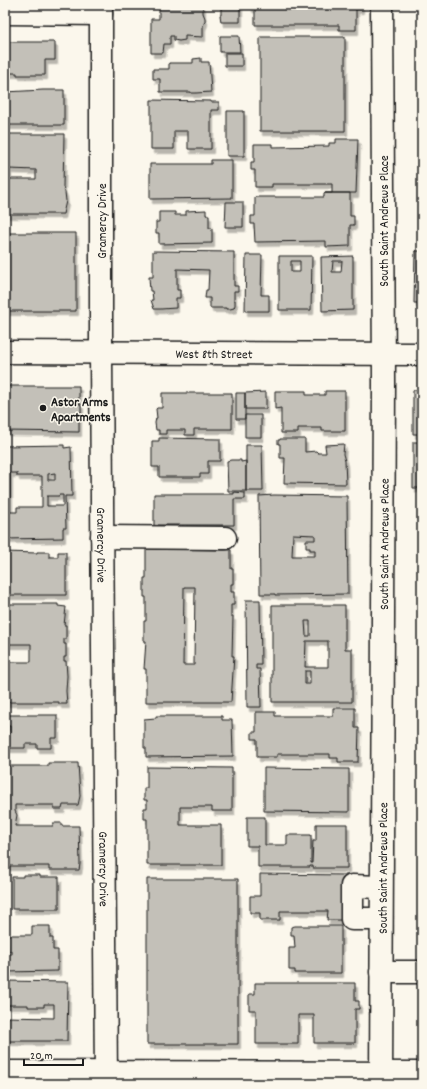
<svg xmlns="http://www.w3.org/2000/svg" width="427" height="1089" font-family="Dekko,sans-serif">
<defs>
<filter id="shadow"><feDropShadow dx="2.5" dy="4.5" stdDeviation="0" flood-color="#0004"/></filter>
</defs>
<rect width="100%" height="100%" fill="#fbf7ec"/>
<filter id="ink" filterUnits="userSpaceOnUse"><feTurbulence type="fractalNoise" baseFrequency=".025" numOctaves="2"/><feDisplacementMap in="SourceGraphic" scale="8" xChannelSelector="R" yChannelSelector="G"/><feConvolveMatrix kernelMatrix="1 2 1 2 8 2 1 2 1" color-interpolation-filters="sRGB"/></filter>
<g filter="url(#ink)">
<path fill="#c3c0b8" stroke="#1c1c1c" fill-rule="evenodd" filter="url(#shadow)" d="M 159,5 L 203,5 L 203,13 L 205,18 L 205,21 L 203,26 L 203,37 L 185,36 L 185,40 L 179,41 L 174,40 L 174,36 L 170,36 L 170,44 L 164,44 L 163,53 L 151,53 L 151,19 L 159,19 Z
M 221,5 L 240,5 L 240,22 L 221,22 L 220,15 L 221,15 Z
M 250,5 L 361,5 L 361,9 L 356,9 L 356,30 L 339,30 L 339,25 L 255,25 L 255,8 L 250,8 Z
M 220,36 L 239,36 L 240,52 L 220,52 Z
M 260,37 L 345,37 L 345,131 L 260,131 Z
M 5,42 L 55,42 L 55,60 L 45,60 L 45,75 L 17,75 L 17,73 L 5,73 Z
M 225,53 L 242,53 L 242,66 L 225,66 Z
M 201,58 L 201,62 L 209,62 L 211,92 L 196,93 L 191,93 L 191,92 L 160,92 L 160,79 L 153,79 L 153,69 L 169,69 L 169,63 L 193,63 L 193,59 Z
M 43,90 L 64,90 L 64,125 L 5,125 L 5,92 Z
M 151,100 L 211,101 L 211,102 L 219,102 L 219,110 L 211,110 L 211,149 L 188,149 L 188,131 L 174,131 L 174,149 L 151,149 Z
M 227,111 L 244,111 L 244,156 L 227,156 Z
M 5,134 L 64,134 L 63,187 L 65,192 L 66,201 L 63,214 L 5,214 ZM 9,169 L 36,170 L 36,179 L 9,179 Z
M 336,139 L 358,139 L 356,193 L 324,193 L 332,193 L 332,184 L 272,184 L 272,187 L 255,187 L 255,170 L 251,170 L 251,162 L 254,162 L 254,144 L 272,144 L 272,147 L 329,146 L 329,143 L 336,143 Z
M 211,160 L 232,160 L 232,198 L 150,199 L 150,164 L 211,164 Z
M 324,193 L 350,193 L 350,216 L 354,216 L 354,225 L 350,225 L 350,246 L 326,247 L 326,241 L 255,242 L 254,224 L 251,224 L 251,216 L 255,216 L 255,197 L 324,197 Z
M 226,202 L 243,202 L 243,227 L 225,227 Z
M 206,210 L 206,215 L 209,215 L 209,228 L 212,228 L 212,243 L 159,244 L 159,233 L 156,233 L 156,222 L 159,222 L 159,212 L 175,212 L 175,215 L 186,215 L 186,211 Z
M 5,233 L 76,233 L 76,311 L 5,311 Z
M 153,251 L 234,252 L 234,286 L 238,286 L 238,291 L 234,291 L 234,300 L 235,300 L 235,305 L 234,308 L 230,309 L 226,309 L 226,308 L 210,308 L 210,298 L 205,298 L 206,290 L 208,290 L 209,270 L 177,269 L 177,290 L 180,290 L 180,298 L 176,298 L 176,308 L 161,309 L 154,309 L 151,300 L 153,300 L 152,291 L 150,291 L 149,277 L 153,277 Z
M 415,251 L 422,251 L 422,303 L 414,303 Z
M 246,255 L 262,255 L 261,295 L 269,295 L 269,311 L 245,311 Z
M 279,256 L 312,256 L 311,310 L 279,310 ZM 291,261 L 300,261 L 300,272 L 291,272 Z
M 353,256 L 353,310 L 322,311 L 321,257 ZM 333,261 L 342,261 L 341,272 L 332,272 Z
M 5,386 L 79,386 L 79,404 L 81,404 L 81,413 L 79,413 L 79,432 L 5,431 Z
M 413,390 L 422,390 L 422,434 L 413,434 Z
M 275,391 L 306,391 L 306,395 L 325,395 L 325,391 L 345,391 L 345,431 L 322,431 L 322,428 L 298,428 L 298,433 L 281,433 L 281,408 L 275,409 Z
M 266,392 L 266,409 L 245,409 L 245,393 Z
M 162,393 L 232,393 L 232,429 L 194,429 L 194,435 L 185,435 L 185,430 L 166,430 L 166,434 L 159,434 L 159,430 L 156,430 L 155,423 L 156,418 L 157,418 L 156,409 L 157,408 L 162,408 Z
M 236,393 L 245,393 L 245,419 L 236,419 Z
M 245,415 L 261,415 L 261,437 L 245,437 Z
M 159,438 L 220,439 L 220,461 L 208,461 L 208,474 L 200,474 L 200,477 L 159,477 L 159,467 L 152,467 L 152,441 L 159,441 Z
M 280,439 L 305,439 L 305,452 L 316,451 L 318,453 L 326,453 L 325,445 L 344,444 L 343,454 L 345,461 L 346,484 L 284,483 L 285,458 L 280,458 L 280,444 L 278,444 L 278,440 L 280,440 Z
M 413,442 L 422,442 L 422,488 L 413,488 Z
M 64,445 L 64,448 L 71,447 L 72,496 L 65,496 L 66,528 L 63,528 L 63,538 L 5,539 L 5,446 ZM 10,473 L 17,473 L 17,476 L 42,476 L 42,507 L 17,507 L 17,512 L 10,512 ZM 55,473 L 55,480 L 48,480 L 48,474 ZM 59,495 L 63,495 L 63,506 L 47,506 L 47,496 L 59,496 Z
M 246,445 L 262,445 L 263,491 L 246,491 Z
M 231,460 L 241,460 L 241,462 L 246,461 L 246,491 L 228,491 L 227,461 Z
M 234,492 L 245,493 L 245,499 L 234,499 L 234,525 L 158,525 L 158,528 L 154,528 L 154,494 L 234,494 Z
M 274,495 L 347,496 L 348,594 L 275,595 L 275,594 L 260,594 L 259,496 ZM 293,534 L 315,535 L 315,540 L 306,540 L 306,548 L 310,548 L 310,550 L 315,550 L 315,556 L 292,556 Z
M 146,549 L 231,550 L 231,569 L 233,569 L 233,584 L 231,584 L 231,592 L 234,592 L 234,605 L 231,605 L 231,616 L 233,616 L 232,656 L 234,656 L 231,702 L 146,702 L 146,669 L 144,669 L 146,641 L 144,641 L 144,621 L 146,621 L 146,597 L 144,597 L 144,578 L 146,578 ZM 184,587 L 195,587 L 194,665 L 183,665 Z
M 5,552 L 37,553 L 37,552 L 49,552 L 49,557 L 58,557 L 58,552 L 66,552 L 66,595 L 5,595 Z
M 246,600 L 260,600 L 261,665 L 256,665 L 256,669 L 260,669 L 261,707 L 247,707 Z
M 5,604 L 58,604 L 58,606 L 66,607 L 64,625 L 66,625 L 66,639 L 64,639 L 64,644 L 66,644 L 66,657 L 64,657 L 64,661 L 66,661 L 67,676 L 66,691 L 67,704 L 59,704 L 59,702 L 5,702 L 5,662 L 31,662 L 31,644 L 5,644 Z
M 272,605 L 345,605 L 345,649 L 352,649 L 352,702 L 272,702 ZM 305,621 L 310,621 L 310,636 L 306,636 ZM 306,641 L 328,641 L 328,667 L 305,667 ZM 305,671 L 310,671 L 310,684 L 305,684 Z
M 333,708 L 355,708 L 355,728 L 359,728 L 358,762 L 338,762 L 338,758 L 330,758 L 330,754 L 277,754 L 277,757 L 257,757 L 257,739 L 252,739 L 252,732 L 256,732 L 256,712 L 275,712 L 275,716 L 333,716 Z
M 5,715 L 57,715 L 57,738 L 51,738 L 51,748 L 37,748 L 37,744 L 25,744 L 25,748 L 5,748 L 5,734 L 10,734 L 10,726 L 5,726 Z
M 156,716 L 222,716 L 222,720 L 232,720 L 233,756 L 146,757 L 146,748 L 144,748 L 144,719 L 156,718 Z
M 48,763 L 78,763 L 80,796 L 78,805 L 63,805 L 62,809 L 54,809 L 54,805 L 15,805 L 15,811 L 17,815 L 15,826 L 53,826 L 53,823 L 62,823 L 62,826 L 79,826 L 80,864 L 79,870 L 49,870 L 49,866 L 5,866 L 5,766 L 48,766 Z
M 147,767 L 232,768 L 232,811 L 212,811 L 212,807 L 180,807 L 180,825 L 221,825 L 221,865 L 147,865 L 147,819 L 144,819 L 144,808 L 147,808 L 147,800 L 144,800 L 144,788 L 147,788 Z
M 264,768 L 349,769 L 349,812 L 264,811 Z
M 247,817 L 265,817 L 265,845 L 287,845 L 287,835 L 311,835 L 311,863 L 312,863 L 313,841 L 316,841 L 316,824 L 347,824 L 347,868 L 313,868 L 313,866 L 310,866 L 310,867 L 258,867 L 258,846 L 247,846 Z
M 260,874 L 347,875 L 347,920 L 327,920 L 328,911 L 280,911 L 280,920 L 260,920 L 260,913 L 250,913 L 250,896 L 260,896 Z
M 23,875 L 40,875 L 40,877 L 59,877 L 59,909 L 12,909 L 12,877 L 23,877 Z
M 147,879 L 238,879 L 238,1044 L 147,1044 Z
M 32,926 L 50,926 L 50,938 L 53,938 L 53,950 L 58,950 L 58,971 L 5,972 L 5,954 L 12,954 L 12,951 L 8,951 L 7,935 L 32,935 Z
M 295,926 L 341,926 L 341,973 L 295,973 L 295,970 L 289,970 L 289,948 L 295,948 L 294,935 L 291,935 L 291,927 Z
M 5,981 L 68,982 L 67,1041 L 5,1041 L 5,1017 L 54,1018 L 54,1004 L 44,1004 L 44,1007 L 28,1007 L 28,1005 L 5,1005 Z
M 255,983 L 355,983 L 355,1001 L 359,1001 L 359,1009 L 355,1009 L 355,1043 L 314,1043 L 314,1015 L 298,1015 L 298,1044 L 256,1044 L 256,1010 L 249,1010 L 249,994 L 255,994 Z"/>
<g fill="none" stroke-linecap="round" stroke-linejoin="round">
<g stroke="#1c1c1c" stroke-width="25">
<g id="minor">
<path id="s1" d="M 101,5 L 101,354 L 106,1084"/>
<path d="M 5,13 L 101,14"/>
<path d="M 102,537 L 225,538"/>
<path d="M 381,887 L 352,886 L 352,919 L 381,919"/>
<path d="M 381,972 L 422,972"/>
<path d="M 5,1072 L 422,1073"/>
<path id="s2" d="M 381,1084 L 384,382 L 382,5"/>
</g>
</g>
<g stroke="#1c1c1c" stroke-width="25">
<g id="major">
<path id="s3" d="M 5,352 L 422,354"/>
</g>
</g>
<use href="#minor" stroke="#fbf7ec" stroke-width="22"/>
<use href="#major" stroke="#fbf7ec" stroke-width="22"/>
</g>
</g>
<circle fill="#1c1c1c" stroke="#fbf7ec" stroke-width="1.5" cx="43" cy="408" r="4"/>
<g text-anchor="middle" stroke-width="3" stroke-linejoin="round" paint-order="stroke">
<g font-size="13" fill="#1c1c1c" stroke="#fbf7ec">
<text transform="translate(101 221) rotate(-90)" y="5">Gramercy Drive</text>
<text transform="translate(383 221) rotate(-90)" y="5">South Saint Andrews Place</text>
<text dy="5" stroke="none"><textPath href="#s3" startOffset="209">West 8th Street</textPath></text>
<text dy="5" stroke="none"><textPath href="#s1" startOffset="540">Gramercy Drive</textPath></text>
<text dy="5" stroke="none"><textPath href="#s2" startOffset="540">South Saint Andrews Place</textPath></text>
<text dy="5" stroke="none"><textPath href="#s1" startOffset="864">Gramercy Drive</textPath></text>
<text dy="5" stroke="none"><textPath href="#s2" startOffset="216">South Saint Andrews Place</textPath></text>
</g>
<g font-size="13" font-weight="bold" fill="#1c1c1c" stroke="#fbf7ec" text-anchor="start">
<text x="51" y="406">Astor Arms<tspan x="51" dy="15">Apartments</tspan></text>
</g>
</g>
<rect width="427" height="1089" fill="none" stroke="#fbf7ec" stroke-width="20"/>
<rect x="10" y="10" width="407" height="1069" fill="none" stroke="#1c1c1c" stroke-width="1.5" filter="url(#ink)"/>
<path d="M24 1059v6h59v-6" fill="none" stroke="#1c1c1c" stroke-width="2"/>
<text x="30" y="1059" font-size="12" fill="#1c1c1c" stroke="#fbf7ec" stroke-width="3" paint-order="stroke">20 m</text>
</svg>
